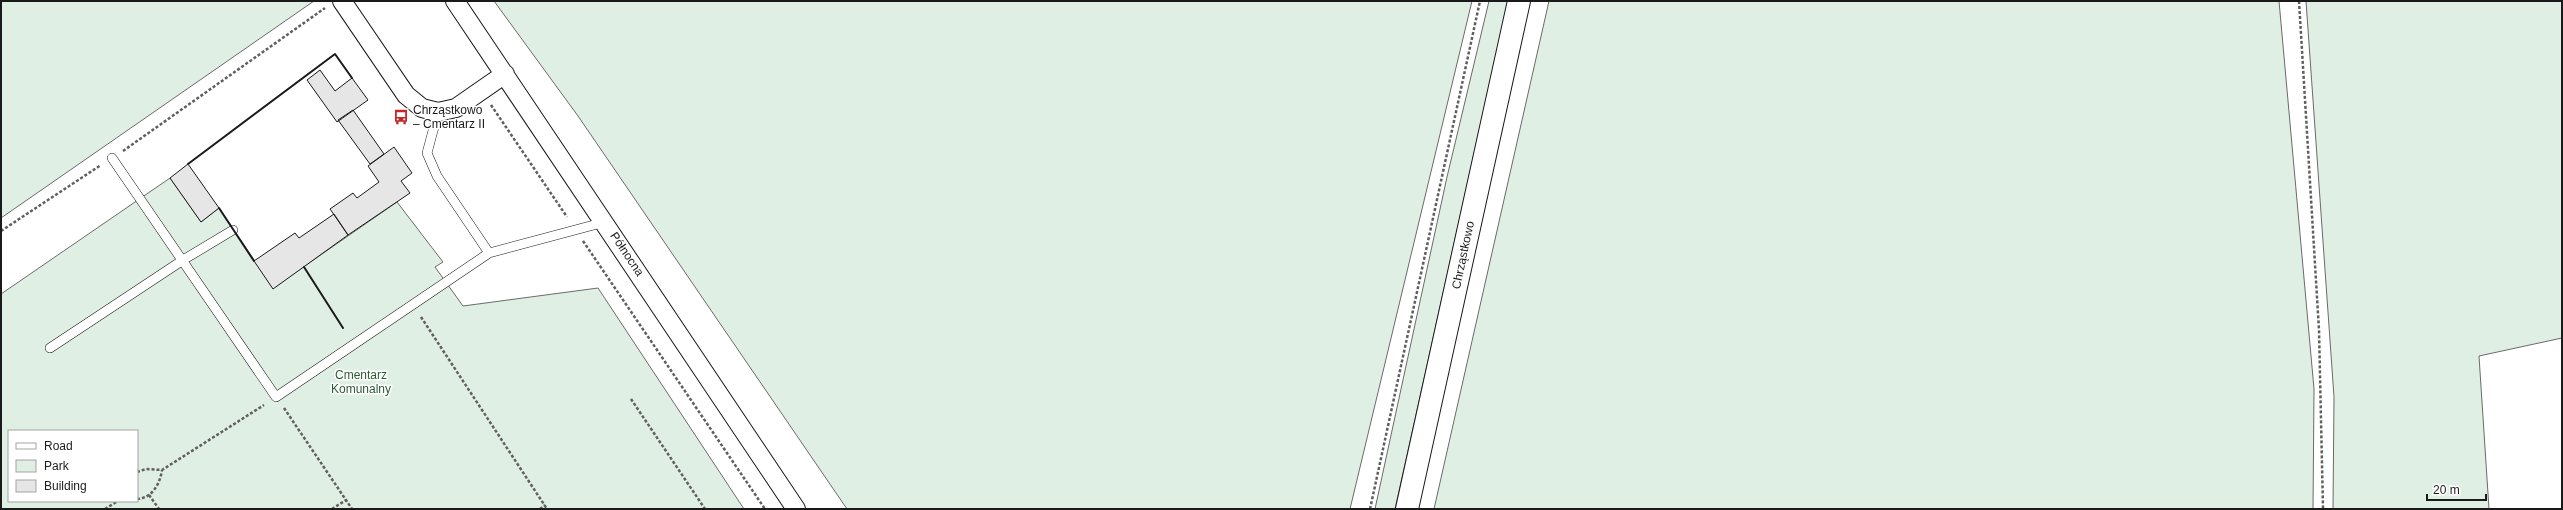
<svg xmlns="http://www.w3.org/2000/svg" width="2563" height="510" font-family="Helvetica,sans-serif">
<rect width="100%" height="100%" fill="#fff"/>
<path fill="#e0efe3" stroke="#6a6a6a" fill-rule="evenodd" d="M 1,1 L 314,1 L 1,218 Z
M 494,1 L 1472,1 L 1350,509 L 847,509 L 578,116 Z
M 1489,1 L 1508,1 L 1395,509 L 1375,509 L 1447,177 Z
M 1549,1 L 2279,1 L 2314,389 L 2313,509 L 1434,509 Z
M 2306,1 L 2562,1 L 2562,338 L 2479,356 L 2489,509 L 2333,509 L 2334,397 Z
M 170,178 L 201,222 L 219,208 L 273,288 L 397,202 L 443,262 L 435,267 L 463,306 L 598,288 L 744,509 L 1,509 L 1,294 ZM 9,431 L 137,431 L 137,501 L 9,501 Z"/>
<path fill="#e6e6e6" stroke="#1a1a1a" d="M 320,70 L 335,91 L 352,78 L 368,100 L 337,122 L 307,80 Z
M 353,110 L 384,154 L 370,164 L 338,120 Z
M 394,147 L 412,173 L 401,181 L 410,193 L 348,235 L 330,209 L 353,193 L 357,198 L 379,182 L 368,166 Z
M 188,164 L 219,208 L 201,222 L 170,178 Z
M 334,214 L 348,235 L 273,289 L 254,261 L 295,233 L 299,238 Z"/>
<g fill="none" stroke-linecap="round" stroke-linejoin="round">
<g stroke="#1a1a1a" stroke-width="10">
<path id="service" d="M 438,112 L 427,153 L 437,176 L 489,253 L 605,222
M 112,158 L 276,397 L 489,253
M 50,348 L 183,260 L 233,230"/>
</g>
<g stroke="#1a1a1a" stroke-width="20">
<path id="minor" d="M 342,1 L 406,95 L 422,108 L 438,112 L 456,108 L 505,74
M 455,1 L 796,509"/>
</g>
<g stroke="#1a1a1a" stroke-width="24">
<path id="tertiary" d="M 1407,509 L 1519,1"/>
</g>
<path stroke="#5f5f5f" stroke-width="2.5" stroke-dasharray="3 2" stroke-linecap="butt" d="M 2299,1 L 2319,330 L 2323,509
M 491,105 L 567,217
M 123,151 L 325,8
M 1,231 L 101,165
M 583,241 L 765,509
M 421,317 L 547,509
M 631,399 L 705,509
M 284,408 L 352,509
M 137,472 L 146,469 L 162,470 L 264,405
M 149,495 L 159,509
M 137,499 C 153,498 160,483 162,470
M 105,509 L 118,501
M 332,509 L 346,500
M 540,509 L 545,505
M 1370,509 L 1480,1"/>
<use href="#service" stroke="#fff" stroke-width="9"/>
<use href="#minor" stroke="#fff" stroke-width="18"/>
<use href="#tertiary" stroke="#fff" stroke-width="22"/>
<path stroke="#1a1a1a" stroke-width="2" d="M 188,164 L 335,54 L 352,78
M 219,208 L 254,261
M 304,267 L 343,328"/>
</g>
<defs>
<g id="bus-bare" transform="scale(1.2)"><path d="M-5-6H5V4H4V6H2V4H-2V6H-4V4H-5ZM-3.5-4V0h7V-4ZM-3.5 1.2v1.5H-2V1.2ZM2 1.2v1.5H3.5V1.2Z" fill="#c62828" stroke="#fff" stroke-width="2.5" paint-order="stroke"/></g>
</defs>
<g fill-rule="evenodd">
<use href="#bus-bare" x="401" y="117"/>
</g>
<g text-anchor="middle" stroke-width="3" stroke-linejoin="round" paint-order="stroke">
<g font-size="12" fill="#1a1a1a" stroke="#fff" text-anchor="start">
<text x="413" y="114">Chrząstkowo<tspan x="413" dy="14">– Cmentarz II</tspan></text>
</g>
<g font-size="12" fill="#1a1a1a" stroke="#fff">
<text transform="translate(627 254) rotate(56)" y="4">Północna</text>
<text transform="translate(1463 255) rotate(-78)" y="4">Chrząstkowo</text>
</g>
<g font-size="12" fill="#2b5a34" stroke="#fff">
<text x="361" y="379">Cmentarz<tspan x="361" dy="14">Komunalny</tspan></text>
</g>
</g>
<rect width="2563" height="510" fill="none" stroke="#1a1a1a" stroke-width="4"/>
<rect x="8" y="430" width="130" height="72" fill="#ffffff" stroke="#a3a3a3"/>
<rect x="16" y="443" width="20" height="6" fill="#ffffff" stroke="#a3a3a3"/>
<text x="44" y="450" font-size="12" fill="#1a1a1a">Road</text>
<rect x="16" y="460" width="20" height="12" fill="#e0efe3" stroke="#a3a3a3"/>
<text x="44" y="470" font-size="12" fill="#1a1a1a">Park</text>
<rect x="16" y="480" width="20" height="12" fill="#e6e6e6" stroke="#a3a3a3"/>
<text x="44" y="490" font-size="12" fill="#1a1a1a">Building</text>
<path d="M2427 494v6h59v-6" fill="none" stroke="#1a1a1a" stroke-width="2"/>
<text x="2433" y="494" font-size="12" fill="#1a1a1a" stroke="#ffffff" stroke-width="3" paint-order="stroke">20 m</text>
</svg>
